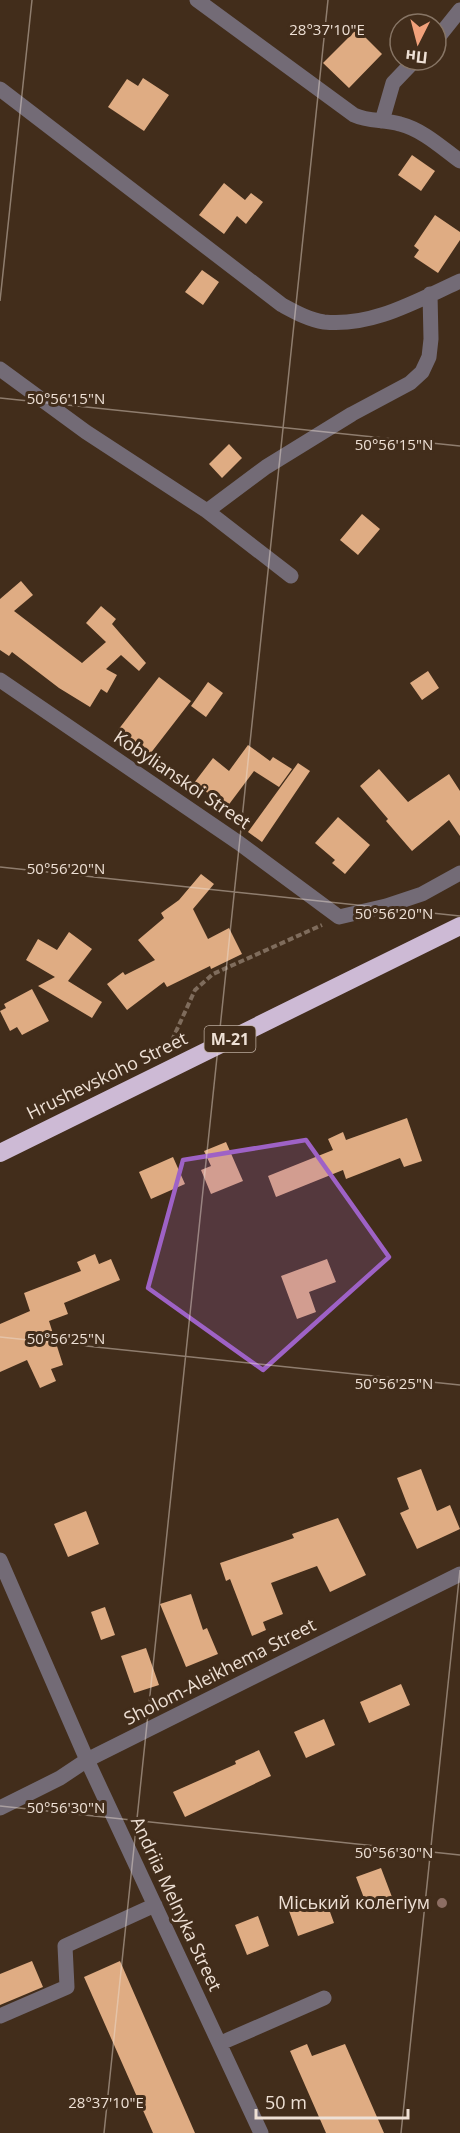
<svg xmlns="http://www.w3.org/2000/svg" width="460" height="2133" font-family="'Open Sans',sans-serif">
<rect width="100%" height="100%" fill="#422d1b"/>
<path fill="#dfac83" d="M 357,29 L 382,54 L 349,88 L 323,63 Z
M 143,78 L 169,95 L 144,131 L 108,107 L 127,79 L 138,86 Z
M 412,155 L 435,171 L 421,191 L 398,175 Z
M 224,183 L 245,200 L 251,193 L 263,202 L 246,224 L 237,216 L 224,234 L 199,215 Z
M 435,215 L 460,232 L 460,240 L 438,273 L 414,257 L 419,250 L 414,246 Z
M 202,270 L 219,282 L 203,305 L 185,292 Z
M 229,444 L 242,458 L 222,478 L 209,464 Z
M 362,514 L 380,529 L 358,555 L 340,540 Z
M 21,581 L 33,595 L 14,611 L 82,663 L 106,642 L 86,623 L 101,606 L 116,619 L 112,624 L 146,663 L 139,671 L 121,655 L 106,669 L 117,675 L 107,693 L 101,689 L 90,707 L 59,688 L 12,652 L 9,656 L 0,650 L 0,599 Z
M 428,671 L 439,688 L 422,700 L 410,683 Z
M 159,677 L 191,701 L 150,754 L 118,730 Z
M 208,682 L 223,693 L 206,717 L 191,706 Z
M 248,745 L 270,761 L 273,757 L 292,769 L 279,787 L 254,771 L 227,807 L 194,783 L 213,758 L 229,771 Z
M 298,763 L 310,771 L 262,842 L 248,832 Z
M 379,769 L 408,802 L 449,774 L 460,791 L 460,836 L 449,820 L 412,851 L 386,821 L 388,819 L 360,786 Z
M 338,817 L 370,845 L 345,874 L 332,863 L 335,860 L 315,843 Z
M 201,874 L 214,884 L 193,909 L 208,939 L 229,928 L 242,954 L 211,969 L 210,966 L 167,987 L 164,982 L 127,1010 L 107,984 L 123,972 L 125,975 L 155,960 L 138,940 L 164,918 L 161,913 L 179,900 Z
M 69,932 L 92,949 L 68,981 L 102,1002 L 92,1018 L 38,986 L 55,977 L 26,960 L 38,939 L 57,950 Z
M 32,989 L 49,1021 L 22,1035 L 17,1027 L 10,1031 L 0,1011 L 6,1008 L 4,1004 Z
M 407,1118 L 422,1161 L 404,1167 L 400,1158 L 346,1179 L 343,1170 L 276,1197 L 268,1176 L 333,1150 L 328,1139 L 343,1132 L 346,1140 Z
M 226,1142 L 243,1181 L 211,1194 L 201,1170 L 211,1166 L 204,1151 Z
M 173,1157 L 185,1184 L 151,1199 L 139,1172 Z
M 95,1254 L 99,1264 L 111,1259 L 120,1280 L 64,1303 L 68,1314 L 49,1321 L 63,1365 L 51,1369 L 56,1381 L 40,1388 L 27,1360 L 0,1372 L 0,1324 L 30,1311 L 24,1293 L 81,1271 L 77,1262 Z
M 327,1259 L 336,1282 L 309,1292 L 316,1312 L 297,1319 L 281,1276 Z
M 421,1469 L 437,1511 L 450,1505 L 460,1529 L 417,1549 L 400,1513 L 409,1509 L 397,1478 Z
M 86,1511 L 99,1544 L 68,1557 L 54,1524 Z
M 338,1518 L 366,1575 L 330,1592 L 317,1566 L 271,1583 L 283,1614 L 263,1622 L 266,1630 L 252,1636 L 230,1579 L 226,1581 L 220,1563 L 294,1538 L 292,1534 Z
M 191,1594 L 203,1630 L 207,1628 L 218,1654 L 186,1667 L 160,1604 Z
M 105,1607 L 115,1635 L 101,1640 L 91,1612 Z
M 146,1648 L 159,1685 L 134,1693 L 121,1656 Z
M 401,1684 L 410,1705 L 369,1723 L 360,1702 Z
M 324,1719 L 335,1745 L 306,1758 L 294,1732 Z
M 259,1750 L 271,1776 L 185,1817 L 173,1792 L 236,1764 L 235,1761 Z
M 381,1868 L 392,1897 L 367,1906 L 356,1877 Z
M 325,1898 L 334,1923 L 298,1936 L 289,1911 Z
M 258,1916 L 269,1946 L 247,1955 L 235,1925 Z
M 32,1961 L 43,1987 L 0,2005 L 0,1974 Z
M 120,1961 L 195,2133 L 153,2133 L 84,1977 Z
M 307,2044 L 312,2056 L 345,2044 L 384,2133 L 326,2133 L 290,2051 Z"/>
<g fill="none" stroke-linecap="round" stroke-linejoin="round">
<path stroke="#7f6c5c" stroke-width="4" stroke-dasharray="6 3" stroke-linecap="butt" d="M 168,1049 L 195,990 L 213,974 L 322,925"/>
<path stroke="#736b76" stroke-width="15" d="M 197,0 L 354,115 C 369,122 384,119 400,124 C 423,130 441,147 460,161
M 436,40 L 460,10
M 0,89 L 282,305 C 295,312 309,320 324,322 C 373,327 418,300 460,281
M 382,121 L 393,83 L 415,60
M 0,369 L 86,432 L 207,511
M 291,576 L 207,511 L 266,467 L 352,414 L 410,383 L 422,372 L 429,357 L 431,339 L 430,294
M 0,680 L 239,843 L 339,917 L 386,906 L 422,894 L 460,873
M 0,1560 L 87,1760 L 261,2133
M 0,1808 L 60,1778 L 87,1760 L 460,1574
M 0,2016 L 67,1987 L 65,1946 L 155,1905
M 221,2043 L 324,1998"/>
<path stroke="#cdbad5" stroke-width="18" d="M 0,1153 L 460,926"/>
</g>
<path fill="#9e62c6" fill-opacity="0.2" stroke="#9e62c6" stroke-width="4.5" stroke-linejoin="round" d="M 306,1140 L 389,1257 L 263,1370 L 148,1288 L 183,1160 Z"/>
<path fill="none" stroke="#eee0d5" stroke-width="1.5" stroke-opacity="0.45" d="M 0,301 L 32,0M 0,398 L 460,446M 0,867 L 460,916M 0,1337 L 460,1385M 0,1806 L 460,1855M 104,2133 L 328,0M 401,2133 L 460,1570"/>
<circle fill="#8d6e63" stroke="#422d1b" stroke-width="2" cx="442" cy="1903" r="6"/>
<g text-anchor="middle" stroke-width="6" stroke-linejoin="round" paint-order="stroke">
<rect fill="#422d1b" stroke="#baaa9d" stroke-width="1.5" x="204.5" y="1026" width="51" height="26" rx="4.5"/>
<g font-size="16" font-weight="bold" fill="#eee0d5">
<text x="230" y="1045">М-21</text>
</g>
<g font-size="18" fill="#eee0d5" stroke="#422d1b">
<text transform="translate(182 780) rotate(34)" y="6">Kobylianskoi Street</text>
<text transform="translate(107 1076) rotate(-26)" y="6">Hrushevskoho Street</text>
<text transform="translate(220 1672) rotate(-27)" y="6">Sholom-Aleikhema Street</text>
<text transform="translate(176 1904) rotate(65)" y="6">Andriia Melnyka Street</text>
</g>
<g font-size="18" fill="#eee0d5" stroke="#422d1b" text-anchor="end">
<text x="430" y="1909">Міський колегіум</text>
</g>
</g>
<g font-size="15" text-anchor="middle" fill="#eee0d5" stroke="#422d1b" stroke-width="6" stroke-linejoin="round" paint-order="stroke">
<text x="327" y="35">28°37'10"E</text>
<text x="66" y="404">50°56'15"N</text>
<text x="394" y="450">50°56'15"N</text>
<text x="66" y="874">50°56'20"N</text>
<text x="394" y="919">50°56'20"N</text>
<text x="66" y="1344">50°56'25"N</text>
<text x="394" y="1389">50°56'25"N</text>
<text x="66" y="1813">50°56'30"N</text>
<text x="394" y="1858">50°56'30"N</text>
<text x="106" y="2108">28°37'10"E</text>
</g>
<g transform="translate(418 42) rotate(186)"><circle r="28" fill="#422d1b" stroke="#877565" stroke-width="1.5"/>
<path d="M0-4.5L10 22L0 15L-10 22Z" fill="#f1a17b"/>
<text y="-9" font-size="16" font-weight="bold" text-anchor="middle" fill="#eee0d5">Пн</text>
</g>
<path d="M256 2109v9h152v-9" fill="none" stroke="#eee0d5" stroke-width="3"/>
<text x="265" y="2109" font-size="18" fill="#eee0d5" stroke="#422d1b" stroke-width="4.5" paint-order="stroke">50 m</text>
</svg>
